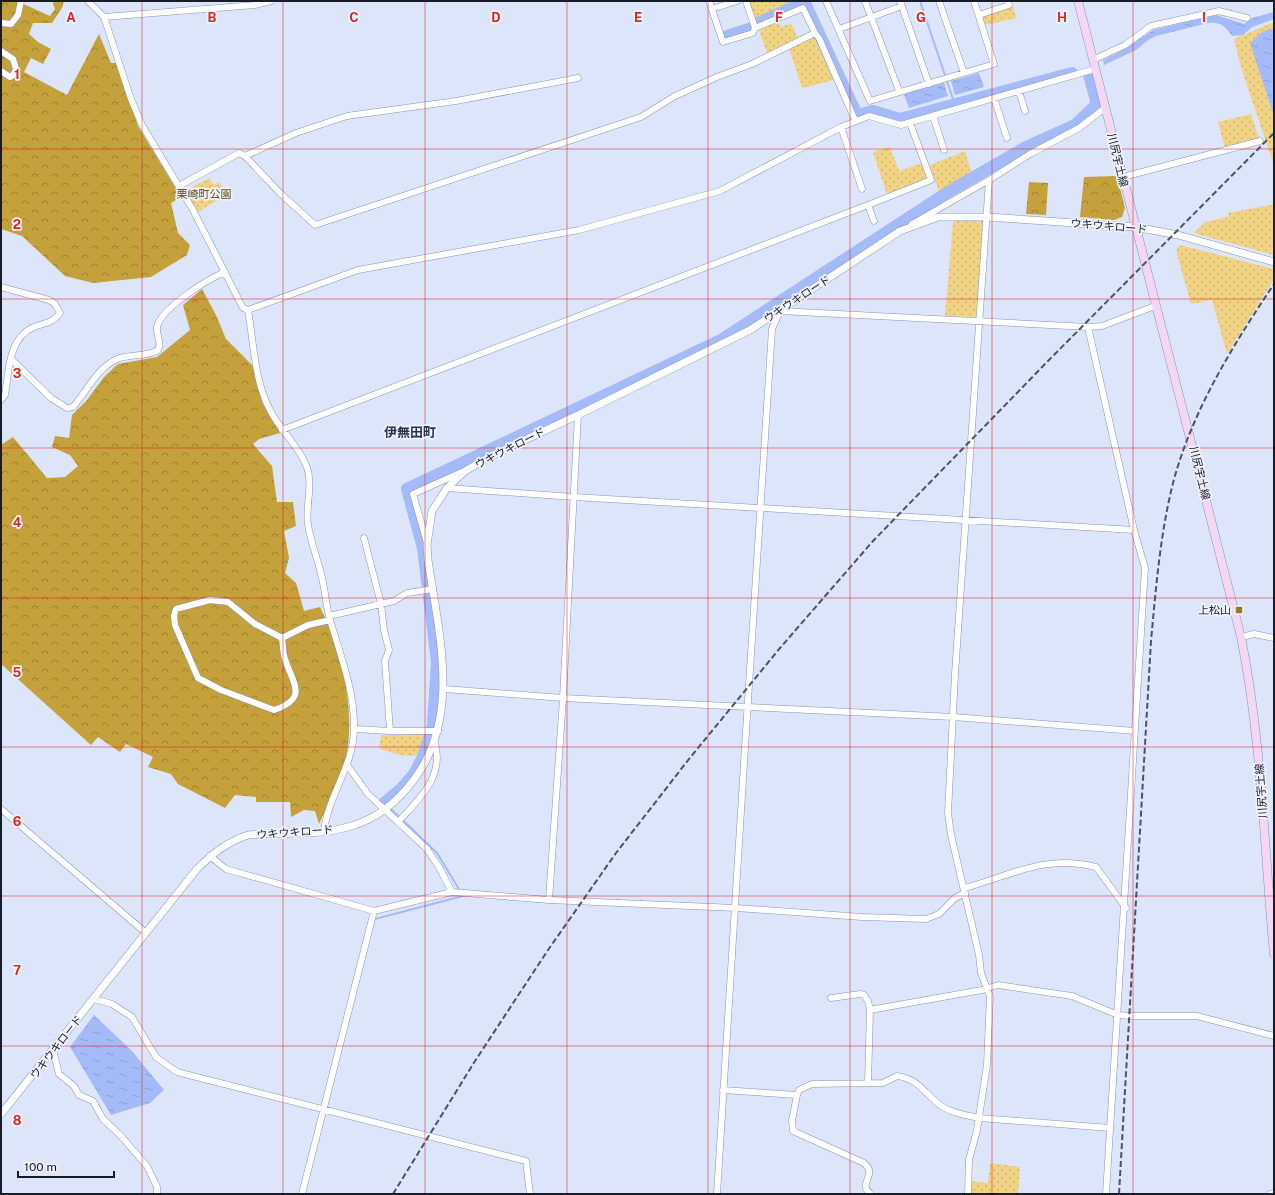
<svg xmlns="http://www.w3.org/2000/svg" width="1275" height="1195" font-family="'Public Sans','Noto Sans JP',sans-serif">
<defs>
<pattern id="grass-dots" width="8" height="8" patternUnits="userSpaceOnUse"><rect width="8" height="8" fill="#f1d384"/><path d="M2 2h.1M6 6h.1" fill="none" stroke="#ceb572" stroke-width="1.8" stroke-linecap="round"/></pattern>
<pattern id="forest-crowns" width="20" height="18" patternUnits="userSpaceOnUse"><rect width="20" height="18" fill="#c4a13b"/><path d="M2 6a3 3 0 1 1 6 0M12 15a3 3 0 1 1 6 0" fill="none" stroke="#9e8232"/></pattern>
<pattern id="water-ripples" width="26" height="14" patternUnits="userSpaceOnUse"><rect width="26" height="14" fill="#a4baf9"/><path d="M2 4q2-2 4 0t4 0M15 11q2-2 4 0t4 0" fill="none" stroke="#8c9fd5"/></pattern>
</defs>
<rect width="100%" height="100%" fill="#dde5fb"/>
<path fill="url(#grass-dots)" d="M 746,1 L 799,1 L 753,22 Z
M 1013,6 L 1016,18 L 985,25 L 982,16 Z
M 779,22 L 781,27 L 791,23 L 798,38 L 767,53 L 759,30 Z
M 1274,22 L 1274,165 L 1242,71 L 1234,39 Z
M 815,37 L 817,38 L 834,80 L 802,88 L 789,49 Z
M 1251,114 L 1259,139 L 1225,148 L 1218,122 Z
M 890,147 L 899,171 L 922,163 L 928,179 L 887,194 L 873,152 Z
M 965,151 L 972,175 L 939,192 L 930,165 Z
M 209,178 L 214,185 L 219,182 L 227,194 L 198,212 L 185,191 Z
M 1274,204 L 1274,255 L 1194,233 L 1205,222 L 1229,217 L 1228,213 Z
M 969,220 L 985,220 L 976,317 L 945,316 L 953,221 Z
M 1180,245 L 1274,269 L 1274,279 L 1227,354 L 1212,300 L 1191,304 L 1176,250 Z
M 433,734 C 431,739 429,747 425,751 C 415,761 390,753 379,748 L 381,735 Z
M 990,1163 L 1020,1167 L 1018,1194 L 970,1194 L 971,1181 L 988,1183 Z"/>
<path fill="url(#forest-crowns)" d="M 1,1 L 17,1 L 50,16 L 55,9 L 53,4 L 54,1 L 64,1 L 62,8 L 52,23 L 33,23 L 29,34 L 38,42 L 51,49 L 43,64 L 31,58 L 24,72 L 67,95 L 99,34 L 111,63 L 116,63 L 138,126 L 181,197 L 171,203 L 178,233 L 190,245 L 187,255 L 151,277 L 93,283 L 65,276 L 22,236 L 1,229 Z
M 1117,176 L 1125,208 L 1122,217 L 1114,220 L 1080,217 L 1084,177 Z
M 1029,182 L 1048,183 L 1046,215 L 1026,214 Z
M 202,289 L 216,315 L 226,339 L 255,368 L 262,402 L 280,433 L 259,439 L 253,444 L 272,466 L 277,502 L 293,502 L 296,526 L 284,531 L 289,558 L 285,573 L 296,583 L 304,611 L 320,607 C 342,653 357,711 345,762 C 339,784 328,804 319,824 L 315,811 L 304,810 L 291,817 L 290,802 L 256,802 L 256,797 L 235,795 L 225,808 L 178,784 L 171,774 L 148,767 L 153,757 L 126,744 L 120,752 L 98,737 L 91,745 L 1,664 L 1,445 L 13,437 L 47,478 L 65,477 L 78,466 L 70,455 L 52,447 L 55,436 L 69,438 L 72,415 L 87,400 L 104,377 L 118,364 L 157,357 L 190,330 L 183,305 Z"/>
<path fill="url(#water-ripples)" d="M 1274,12 L 1274,19 L 1252,27 L 1243,35 L 1232,36 C 1225,26 1221,22 1208,23 L 1156,36 L 1148,40 L 1136,50 L 1104,65 L 1103,60 L 1125,49 L 1153,30 L 1216,15 L 1244,24 L 1252,18 Z
M 1269,29 L 1274,30 L 1274,116 L 1250,43 L 1262,32 Z
M 979,73 L 984,87 L 955,95 L 951,81 Z
M 944,83 L 948,96 L 909,108 L 904,94 Z
M 94,1015 L 131,1050 L 164,1090 L 150,1103 L 111,1115 L 70,1047 Z"/>
<g fill="none" stroke-linecap="round" stroke-linejoin="round">
<path stroke="#a4baf9" stroke-width="2" d="M 920,1 L 955,105
M 390,808 L 437,853 L 460,891
M 375,919 L 463,896 L 462,895"/>
<path stroke="#a4baf9" stroke-width="12" d="M 804,1 L 857,115 L 873,111 L 900,119 L 1072,73
M 758,23 L 805,2
M 727,36 L 752,28
M 384,803 L 402,788 L 414,774 L 423,757 L 433,725 L 437,662 L 423,548 L 407,489 L 721,340 L 948,192 L 1026,147 L 1075,125 L 1097,104 L 1089,75"/>
<g stroke="#8793b5" stroke-width="7">
<path id="minor" d="M 88,1 L 104,17 L 131,99 L 142,125 L 193,210 L 243,308 L 248,310 L 358,270 L 579,230 L 720,191 L 841,127 L 869,116 L 901,125 L 1095,69
M 709,1 L 723,42 L 753,33 L 755,28
M 746,1 L 755,28 L 803,8 L 815,33
M 826,1 L 870,101 L 994,64 L 974,1
M 865,1 L 899,91
M 900,1 L 929,84
M 939,1 L 964,73
M 712,9 L 737,1
M 979,15 L 1009,5 L 1008,1
M 104,17 L 255,5 L 271,1
M 1,23 L 11,24 L 18,15 L 21,1
M 839,29 L 902,6
M 1,51 L 13,59 L 16,69 L 14,74 L 10,77 L 1,71
M 1093,60 L 1125,45 L 1151,26 L 1219,11 L 1247,18
M 1019,91 L 1025,111
M 994,98 L 1007,138
M 933,116 L 944,150
M 841,127 L 862,189
M 245,156 L 296,133 L 347,116 L 456,101 L 578,78
M 1123,177 L 1260,141
M 179,186 L 239,153 L 245,156 L 280,193 L 315,225 L 641,117 L 675,96 L 717,77 L 752,64 L 815,33 L 819,38 L 855,120
M 874,221 L 868,205 L 931,180 L 910,123
M 912,224 L 989,180 L 1030,154 L 1079,128 L 1105,108
M 1,287 L 49,300 L 55,304 L 60,313 C 52,324 46,322 34,327 C 8,338 9,371 5,395 L 1,400
M 248,310 C 254,344 254,381 271,412 C 281,431 298,445 306,465 C 314,484 305,506 308,525 C 311,543 318,560 322,578 C 325,591 326,604 329,616 C 339,652 355,691 354,728 C 354,766 327,797 324,832
M 1088,327 L 1134,530 L 1145,568 L 1106,1194
M 11,359 L 51,398 L 67,408 L 73,407 C 87,391 97,368 117,359 C 128,354 144,357 157,351 C 163,344 156,335 157,327 C 161,308 208,279 225,272
M 282,430 L 868,205
M 447,488 L 574,497 L 1134,530
M 364,538 L 381,604 L 384,630 L 389,650 L 385,661 L 390,731
M 427,543 L 413,494 L 462,472
M 329,616 L 394,601 L 407,593 L 433,589
M 1241,637 L 1254,634 L 1274,638
M 282,638 L 255,624 L 228,602 L 210,600 L 176,609 L 174,616 L 175,625 L 198,678 L 221,690 L 274,710 C 309,698 293,684 285,659 C 283,653 283,645 282,638 L 308,625 L 330,620
M 444,689 L 563,698 L 954,717 L 1135,731
M 355,729 L 390,731 L 438,731
M 347,765 L 368,794 L 427,849 L 439,867 L 452,892
M 1,809 L 146,933
M 399,821 C 420,798 444,777 435,743
M 210,856 L 226,869 L 374,911 L 452,892 L 549,900 L 736,908 L 862,917 L 926,919 L 939,914 L 955,898 L 965,893
M 965,888 C 1012,875 1045,854 1096,867 L 1126,908
M 549,900 L 563,698 L 578,415
M 831,998 L 860,994 L 864,995 L 868,1001 L 870,1010 L 868,1083
M 94,999 L 112,1004 L 132,1017 L 156,1057 L 177,1072 L 526,1161 L 530,1194
M 870,1010 L 982,990 L 998,985 L 1072,996 L 1118,1015 L 1130,1016 L 1197,1016 L 1274,1036
M 53,1050 L 59,1074 L 74,1086 L 79,1095 L 93,1101 L 103,1119 L 121,1136 L 147,1166 L 157,1187 L 157,1194
M 723,1090 L 797,1095 L 792,1121 L 793,1131 L 864,1163 C 879,1176 856,1183 871,1194
M 797,1095 L 799,1090 L 812,1084 L 883,1083 L 897,1076 C 919,1079 924,1093 940,1105 C 951,1113 966,1115 979,1118 L 1110,1128
M 302,1194 L 374,911
M 717,1194 C 736,906 752,617 772,329 L 780,311 L 1088,327 L 1102,326 L 1155,306
M 968,1194 L 969,1160 L 977,1130 L 987,1065 L 990,996 L 981,973 L 979,955 L 951,835 L 948,813 L 955,674 L 989,180
M 1270,1194 L 1274,1193"/>
</g>
<g stroke="#8793b5" stroke-width="8">
<path id="tertiary" d="M 1,1114 L 197,869 C 212,854 227,842 248,835 C 279,832 313,836 344,828 C 370,822 392,807 409,786 C 463,722 439,635 428,560 L 427,545 L 432,511 L 447,488 L 465,471 L 491,456 L 578,415 L 750,330 L 900,231 L 938,217 L 987,217 L 1135,227 L 1178,235 L 1274,262"/>
</g>
<g stroke="#8793b5" stroke-width="9">
<path id="secondary" d="M 1078,1 L 1241,637 C 1262,741 1264,848 1274,954"/>
</g>
<use href="#minor" stroke="#fff" stroke-width="6"/>
<use href="#tertiary" stroke="#fff" stroke-width="7"/>
<use href="#secondary" stroke="#f4d7f2" stroke-width="8"/>
<path stroke="#4d5261" stroke-width="2" stroke-dasharray="6 3" stroke-linecap="butt" d="M 393,1194 L 475,1061 L 548,950 L 616,853 L 689,759 L 780,648 L 873,541 L 1048,361 L 1274,133
M 1119,1194 L 1151,641 C 1156,588 1160,535 1173,483 C 1192,411 1233,345 1274,284"/>
</g>
<path fill="none" stroke="#d62828" stroke-width="1" stroke-opacity="0.55" d="M 142,1 L 142,1194M 283,1 L 283,1194M 425,1 L 425,1194M 567,1 L 567,1194M 708,1 L 708,1194M 850,1 L 850,1194M 992,1 L 992,1194M 1133,1 L 1133,1194M 1,149 L 1274,149M 1,299 L 1274,299M 1,448 L 1274,448M 1,598 L 1274,598M 1,747 L 1274,747M 1,896 L 1274,896M 1,1046 L 1274,1046"/>
<rect fill="#967921" stroke="#f0f2fa" stroke-width="1.5" x="1235" y="606" width="8" height="8" rx="2"/>
<g text-anchor="middle" stroke-width="3.5" stroke-linejoin="round" paint-order="stroke">
<g font-size="11" fill="#181c29" stroke="#f0f2fa">
<text transform="translate(1118 160) rotate(76)" y="4">川尻宇土線</text>
<text transform="translate(1109 226) rotate(5)" y="4">ウキウキロード</text>
<text transform="translate(797 299) rotate(-33)" y="4">ウキウキロード</text>
<text transform="translate(510 448) rotate(-27)" y="4">ウキウキロード</text>
<text transform="translate(1200 473) rotate(76)" y="4">川尻宇土線</text>
<text transform="translate(1261 791) rotate(-94)" y="4">川尻宇土線</text>
<text transform="translate(295 832) rotate(-4)" y="4">ウキウキロード</text>
<text transform="translate(56 1047) rotate(-52)" y="4">ウキウキロード</text>
</g>
<g font-size="11" fill="#614e19" stroke="#f0f2fa">
<text x="204" y="198">栗崎町公園</text>
</g>
<g font-size="11" fill="#181c29" stroke="#f0f2fa" text-anchor="end">
<text x="1231" y="614">上松山</text>
</g>
<g font-size="13" font-weight="bold" fill="#29324e" stroke="#f0f2fa">
<text x="410" y="437">伊無田町</text>
</g>
</g>
<g font-size="13" text-anchor="middle" font-weight="bold" fill="#d62828" stroke="#f0f2fa" stroke-width="3.5" stroke-linejoin="round" paint-order="stroke">
<text x="71" y="22">A</text>
<text x="212" y="22">B</text>
<text x="354" y="22">C</text>
<text x="496" y="22">D</text>
<text x="638" y="22">E</text>
<text x="779" y="22">F</text>
<text x="921" y="22">G</text>
<text x="1062" y="22">H</text>
<text x="1204" y="22">I</text>
<text x="17" y="79">1</text>
<text x="17" y="229">2</text>
<text x="17" y="378">3</text>
<text x="17" y="527">4</text>
<text x="17" y="677">5</text>
<text x="17" y="826">6</text>
<text x="17" y="975">7</text>
<text x="17" y="1125">8</text>
</g>
<rect width="1275" height="1195" fill="none" stroke="#181c29" stroke-width="4"/>
<path d="M18 1171v6h96v-6" fill="none" stroke="#181c29" stroke-width="2"/>
<text x="24" y="1171" font-size="12" fill="#181c29" stroke="#f0f2fa" stroke-width="3" paint-order="stroke">100 m</text>
</svg>
